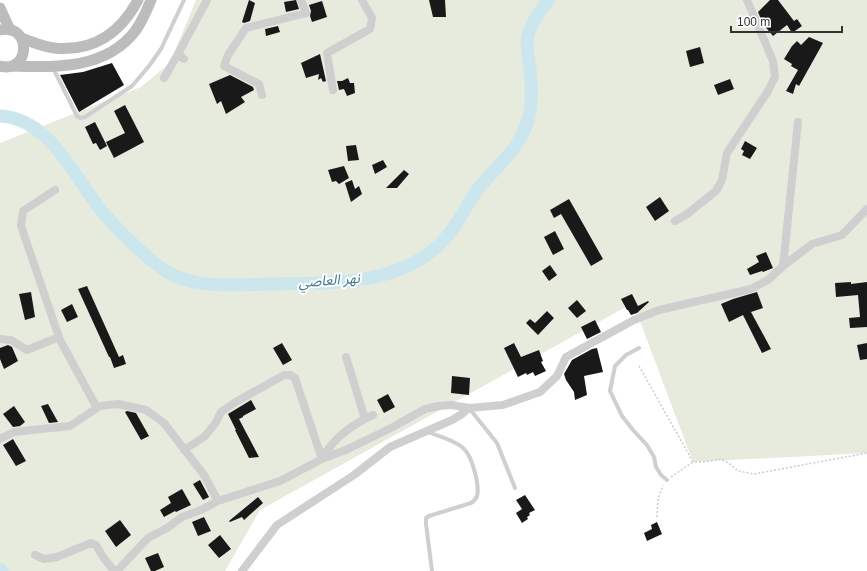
<svg xmlns="http://www.w3.org/2000/svg" width="867" height="571" font-family="Helvetica,'Noto Sans Arabic',sans-serif">
<rect width="100%" height="100%" fill="#fff"/>
<path fill="#e7ebdd" d="M 196,0 L 867,0 L 867,453 L 693,462 L 633,303 L 260,510 L 225,571 L 0,571 L 0,143 L 141,87 L 170,63 Z"/>
<g fill="none" stroke-linecap="round" stroke-linejoin="round">
<path stroke="#cce6ee" stroke-width="13" d="M 0,116 C 51,118 76,181 104,214 C 120,232 149,261 169,273 C 198,289 236,285 268,284 C 326,283 394,287 439,245 C 456,229 465,207 478,189 C 493,170 513,154 523,133 C 533,113 532,92 530,70 C 529,61 527,51 527,42 C 529,26 538,12 549,0
M 0,569 L 2,571"/>
</g>
<path fill="#191919" d="M 249,0 L 255,3 L 250,21 L 244,23 L 242,22 Z
M 296,0 L 299,9 L 286,12 L 284,2 Z
M 429,0 L 445,0 L 446,17 L 433,17 Z
M 770,0 L 778,0 L 794,21 L 797,19 L 802,26 L 792,33 L 787,25 L 773,36 L 763,24 L 758,12 Z
M 322,1 L 327,17 L 312,22 L 310,16 L 311,11 L 309,5 Z
M 278,26 L 280,32 L 266,36 L 265,29 Z
M 809,37 L 823,43 L 799,86 L 796,84 L 793,94 L 786,91 L 798,70 L 791,66 L 792,64 L 784,59 L 792,46 L 797,41 L 801,45 Z
M 700,47 L 704,63 L 690,67 L 686,51 Z
M 320,54 L 326,81 L 323,82 L 321,78 L 318,80 L 319,74 L 306,78 L 301,63 Z
M 112,63 L 124,85 L 79,112 L 60,75 L 83,72 Z
M 230,75 L 253,87 L 254,90 L 241,97 L 245,102 L 226,114 L 221,101 L 217,104 L 209,84 Z
M 348,78 L 350,83 L 354,83 L 355,93 L 347,96 L 344,89 L 339,90 L 337,81 L 342,81 Z
M 730,79 L 734,89 L 718,95 L 714,85 Z
M 125,105 L 144,142 L 114,158 L 106,142 L 125,133 L 114,111 Z
M 95,122 L 107,146 L 100,150 L 96,143 L 93,144 L 85,127 Z
M 745,141 L 757,148 L 750,159 L 742,155 L 744,151 L 741,149 Z
M 356,145 L 359,160 L 348,161 L 346,146 Z
M 383,160 L 387,167 L 375,174 L 372,165 Z
M 344,166 L 349,178 L 339,184 L 336,181 L 332,182 L 328,170 Z
M 404,170 L 409,174 L 397,188 L 386,188 Z
M 352,180 L 355,189 L 359,186 L 362,194 L 351,202 L 345,183 Z
M 660,197 L 669,211 L 655,221 L 646,207 Z
M 569,199 L 603,259 L 591,266 L 561,214 L 554,218 L 550,210 Z
M 555,231 L 564,249 L 553,255 L 544,237 Z
M 766,252 L 773,268 L 763,272 L 762,271 L 750,275 L 747,269 L 759,262 L 756,256 Z
M 550,265 L 557,275 L 549,281 L 542,271 Z
M 851,282 L 851,284 L 867,282 L 867,327 L 850,328 L 849,318 L 860,317 L 858,295 L 836,297 L 835,283 Z
M 87,286 L 119,357 L 123,355 L 126,364 L 114,368 L 110,357 L 109,357 L 78,289 Z
M 31,292 L 35,317 L 25,320 L 19,294 Z
M 757,292 L 763,308 L 751,312 L 771,349 L 762,353 L 743,315 L 729,322 L 721,304 L 733,299 Z
M 632,294 L 638,306 L 648,301 L 649,302 L 637,313 L 631,315 L 628,310 L 627,310 L 621,299 Z
M 577,300 L 586,311 L 577,318 L 568,308 Z
M 72,304 L 78,317 L 67,322 L 61,310 Z
M 547,311 L 554,318 L 538,335 L 526,323 L 530,319 L 535,323 Z
M 595,320 L 601,332 L 587,339 L 581,327 Z
M 282,343 L 292,360 L 283,365 L 273,348 Z
M 514,343 L 521,357 L 539,350 L 543,361 L 541,362 L 546,371 L 535,376 L 533,372 L 527,375 L 526,373 L 518,377 L 504,348 Z
M 867,343 L 867,359 L 860,360 L 857,345 Z
M 8,345 L 12,347 L 18,361 L 4,369 L 0,359 L 0,348 Z
M 597,348 L 603,372 L 584,376 L 587,395 L 575,400 L 574,392 L 566,380 L 564,374 L 572,360 L 592,349 Z
M 452,376 L 470,378 L 469,395 L 451,393 Z
M 388,394 L 395,407 L 384,413 L 377,400 Z
M 251,400 L 256,409 L 243,416 L 243,417 L 239,419 L 259,457 L 249,458 L 235,430 L 236,430 L 228,414 Z
M 48,404 L 58,422 L 49,423 L 41,406 Z
M 14,406 L 25,422 L 20,426 L 13,427 L 3,414 Z
M 127,411 L 136,413 L 149,436 L 141,440 L 125,412 Z
M 13,439 L 26,461 L 16,466 L 3,445 Z
M 200,480 L 209,497 L 203,500 L 193,484 Z
M 182,489 L 191,505 L 176,512 L 175,511 L 164,517 L 160,510 L 171,503 L 168,497 Z
M 525,495 L 535,510 L 529,513 L 530,515 L 527,517 L 528,519 L 522,523 L 516,513 L 522,509 L 516,500 Z
M 258,497 L 263,503 L 244,520 L 242,517 L 230,522 L 229,521 Z
M 204,517 L 211,531 L 198,536 L 192,522 Z
M 120,520 L 131,535 L 116,547 L 105,531 Z
M 657,522 L 662,534 L 647,541 L 644,533 L 652,529 L 651,525 Z
M 220,535 L 231,549 L 219,558 L 208,545 Z
M 158,553 L 164,567 L 155,571 L 151,571 L 145,558 Z"/>
<g fill="none" stroke-linecap="round" stroke-linejoin="round">
<path stroke="#ccc" stroke-width="1.5" stroke-dasharray="2 2" stroke-linecap="butt" d="M 639,366 L 693,462 L 704,462 L 721,459 L 730,464 L 738,471 L 754,474 L 867,453
M 671,477 L 693,462
M 657,517 L 658,499 L 663,485"/>
<path stroke="#cfcfcf" stroke-width="4" d="M 53,68 L 77,116 L 80,118 L 85,117 L 132,86 L 149,66 L 161,49 L 184,0
M 639,348 L 626,355 L 615,366 L 610,391 L 622,416 L 633,430 L 647,445 L 654,457 L 656,467 L 661,475 L 667,480
M 469,408 L 497,443 L 515,488
M 428,432 C 438,436 457,441 464,449 C 472,456 480,486 477,496 C 476,499 474,501 471,503 L 429,516 L 426,518 L 426,524 L 432,571"/>
<path stroke="#cfcfcf" stroke-width="8" d="M 184,59 L 178,54 L 207,0
M 164,78 L 178,54
M 333,90 L 327,53 L 370,29 L 372,18 L 362,0
M 262,95 L 259,84 L 224,66 L 228,55 L 246,28 L 306,13 L 301,0
M 55,190 L 23,211 L 21,226 L 60,340 L 97,408
M 675,221 L 687,214 L 716,191 L 722,180 L 727,153 L 768,91 L 775,77 L 773,61 L 747,0
M 783,266 L 798,122
M 0,339 L 11,340 L 27,350 L 59,337
M 346,357 L 365,419
M 0,439 L 14,432 L 70,426 L 100,406 L 118,404 L 146,410 L 164,423 L 204,475 L 218,501
M 184,450 L 204,437 L 215,424 L 221,412 L 234,403 L 284,375 L 290,375 L 295,378 L 322,459
M 322,459 C 332,439 353,424 373,415
M 35,555 L 44,559 L 57,557 L 91,543 L 96,545 L 103,557 L 114,571
M 117,571 L 148,538 L 167,528 L 182,517 L 201,510 L 218,501 L 280,481 L 322,459 L 348,449 L 393,427 L 425,409 L 439,406 L 451,405 L 469,408 L 503,405 L 540,392 L 557,376 L 566,357 L 634,320 L 659,310 L 751,289 L 768,280 L 783,266 L 812,244 L 842,235 L 867,209
M 242,571 L 277,525 L 354,475 L 390,447 L 452,420 L 462,414 L 469,408"/>
<path stroke="#bcbcbc" stroke-width="11" d="M 0,8 L 10,30
M 0,30 C 32,23 31,74 0,66
M 21,38 C 32,42 43,47 54,48 C 92,52 120,34 138,0
M 12,66 C 56,68 107,69 136,30 C 142,21 147,10 151,0"/>
</g>
<g text-anchor="middle" stroke-width="4" stroke-linejoin="round" paint-order="stroke">
<g font-size="14" font-style="italic" fill="#3b7a90" stroke="#fff">
<text transform="translate(329 280) rotate(-4)" y="5">نهر العاصي</text>
</g>
</g>
<path d="M731 26v6h111v-6" fill="none" stroke="#323232" stroke-width="2"/>
<text x="737" y="26" font-size="12" fill="#323232" stroke="#ffffff" stroke-width="3" paint-order="stroke">100 m</text>
</svg>
